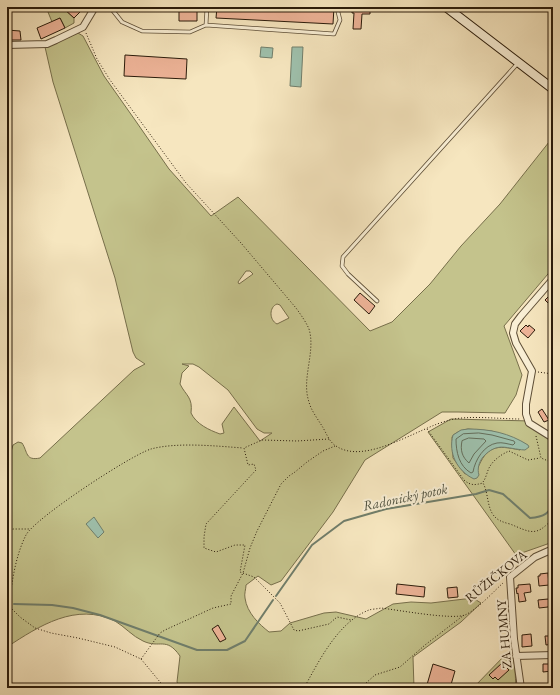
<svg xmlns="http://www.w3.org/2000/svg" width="560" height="695" font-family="'EB Garamond',serif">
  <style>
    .green { fill: #c4c38c; stroke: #776f4b; fill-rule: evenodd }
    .water { fill: #9ec0ac; stroke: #707e6b }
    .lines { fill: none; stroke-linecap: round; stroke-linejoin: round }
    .shore { stroke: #646e5b; stroke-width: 1 }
    .stream { stroke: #707e6b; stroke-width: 2 }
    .building { fill: #edb397; stroke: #2a1b0a }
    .lane-casing { stroke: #5d4e37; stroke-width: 4.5 }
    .street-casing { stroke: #5d4e37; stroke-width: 8 }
    .secondary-casing { stroke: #2a1b0a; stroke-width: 10 }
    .path { stroke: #2a1b0a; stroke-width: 1; stroke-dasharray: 1 2; stroke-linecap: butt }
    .lane { stroke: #f9efd5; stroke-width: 3 }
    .street { stroke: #f9efd5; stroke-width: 6 }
    .secondary { stroke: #f9efd5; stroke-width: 8 }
    .labels { text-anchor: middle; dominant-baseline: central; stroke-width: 4; stroke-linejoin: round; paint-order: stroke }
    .street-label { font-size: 13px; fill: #2a1b0a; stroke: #f9efd5 }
    .water-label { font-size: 14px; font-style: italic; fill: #535543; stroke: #f9efd5 }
  </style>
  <rect width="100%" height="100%" fill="#f6e6bf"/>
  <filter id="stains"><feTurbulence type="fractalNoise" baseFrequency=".005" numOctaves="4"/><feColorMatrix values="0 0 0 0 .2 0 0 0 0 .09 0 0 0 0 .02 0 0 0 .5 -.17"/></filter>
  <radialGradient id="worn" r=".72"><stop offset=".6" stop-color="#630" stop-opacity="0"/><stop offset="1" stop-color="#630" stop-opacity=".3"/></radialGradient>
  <path class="green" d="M46,7H66L65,10L74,18V23L65,28L60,18L52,22Z
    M78,33L83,36L104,76L135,120L169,169L211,216L238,197L370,331L392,322L430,284L461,246L500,204L553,137V268L504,326L522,375L516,395L505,413L458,412H442L365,460L333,512L281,581L271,585L258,576L246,585C246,589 244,594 245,598C247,613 259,624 269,632L281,631L290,623L324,613L336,612L366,619L393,604L411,602L431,603L473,598L481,603L461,622L413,657L414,688H180L177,682L180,656C166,636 160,649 143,641C132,636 125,627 115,621C76,602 39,626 7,647V466L13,445L18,442L22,443C28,452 25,461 40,458L134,370L145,364L136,358L133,352L115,278L53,82L45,47ZM246,271H250L253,274L239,284L238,282ZM277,304L280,305L289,318L277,324C269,320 269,307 277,304ZM182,364H193L199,367L228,390L257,429L264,433H272L260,441L234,407L222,424L224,433L220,434C209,430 196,424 191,413C193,397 186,396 180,384L182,373L189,366Z
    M451,419L531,421L553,437V542L516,555L428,432ZM468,429L492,431L520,450C496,445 487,445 477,470L465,474L453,458L452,437C455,432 463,430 468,429Z
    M508,652H510C516,662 515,676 516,688H473Z"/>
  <path class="water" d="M261,47L273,48L272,58L260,57Z
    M292,47H303L301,87L290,86Z
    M468,429C490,429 509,433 528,445L529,447L525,450C506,449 498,441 483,457C479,462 477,469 479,475L477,478L474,479C457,471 448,453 453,435L461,430Z
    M94,517L104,532L98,538L86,524Z"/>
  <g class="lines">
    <path class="shore" d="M479,433L492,435L514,441L515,443L513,445C508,444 502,442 497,443C484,445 475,460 473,472L471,473C459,466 456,452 456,439L463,434Z
      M469,438L484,439L486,441L474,454L469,463C462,457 460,450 462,441Z"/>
    <path class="stream" d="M276,596L312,545L344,521L386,509L476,494L489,490L503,494L530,518C543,517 551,514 553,500
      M7,604L8,605
      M14,604L52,605L73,608L100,615L197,650H227L245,641L273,600"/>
  </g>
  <path class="building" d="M62,7H85L74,18Z
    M179,7H197V21H179Z
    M217,7H334L333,24L216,18Z
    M352,7H370V14H362L361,29H353L354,13H352Z
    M60,18L65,28L41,39L37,28Z
    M7,30L20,31L21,40H7Z
    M125,55L187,59L186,79L124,76Z
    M360,293L375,306L369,314L354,300Z
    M549,296L553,299V308L545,300Z
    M526,325L528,327L529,325L535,330L528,338L520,331Z
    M542,409L549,420L544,422L538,412Z
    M548,573L549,585L539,586L538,576H540V574Z
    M397,584L425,587L424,597L396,594Z
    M530,584L531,592L524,593L526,601L519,602L518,593L517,594L516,588H518V585Z
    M457,587L458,597L448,598L447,588Z
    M548,599L550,603L548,607L539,608L538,600Z
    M218,625L226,639L220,642L212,629Z
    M531,634L532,646L522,647V635Z
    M545,636H553V644L546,645Z
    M502,663L509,670L498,680L495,677L493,679L489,675Z
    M433,664L455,671L450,688H426Z
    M543,664H552V671L543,672Z"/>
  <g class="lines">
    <g class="lane-casing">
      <path id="lane" d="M110,7L122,22L142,31L190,32L206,25
        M207,7L206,25L334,34L340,20L338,12L339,7
        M377,301L348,274L342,266L343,257L518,63"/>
    </g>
    <g class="street-casing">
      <path id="street" d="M7,45L47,44L56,40L83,27L95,7
        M553,279L521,316L515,324L513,333L516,343L532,371L526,404V414L529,423L553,438
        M516,656L553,655
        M521,688L514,639L510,577L535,557L553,549"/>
    </g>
    <g class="secondary-casing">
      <path id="secondary" d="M446,7L553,89"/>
    </g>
    <path class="path" d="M86,33L97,59L110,80L186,183L241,243L296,308C301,315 306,322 309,329C316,352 301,379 309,402C311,410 317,418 322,426C326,432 329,442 336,446C366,466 419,427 450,420C468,415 500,419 520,419
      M538,372L553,374
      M427,429L464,480C471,486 475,485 483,483C488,492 487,504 492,513C496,520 502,522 510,524C530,532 536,538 553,518
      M536,436L541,458L553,463
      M329,439L297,441L262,440L244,448L248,465L254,464L256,470L206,524L204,537V548L216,552L235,545H245L240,572L254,577L280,603L294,630L298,631L329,624L337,617L351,620
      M483,482C486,478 487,472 489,468C493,460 502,454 509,451L528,460L540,458
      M7,531L13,529H30
      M10,607L20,617L35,628L51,633L78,638L115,647L141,659L165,688
      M7,611L9,606C12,582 15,557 26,535C35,518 131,455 151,449C177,442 216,446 243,448
      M141,659L160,633L165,630L213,608L231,604V596L243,573L250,548L257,531L281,484L289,476L295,472L307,462L323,451L335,446
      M304,688C319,661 338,622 369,610C372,609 377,609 381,608C398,610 452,620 465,615C478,609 493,592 503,583
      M363,688L366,683L375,675L400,667L425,645L464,615"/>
    <use href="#lane" class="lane"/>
    <use href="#street" class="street"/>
    <use href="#secondary" class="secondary"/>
  </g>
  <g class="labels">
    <g class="street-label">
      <text transform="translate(496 576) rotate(-39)">RŮŽIČKOVA</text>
      <text transform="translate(504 634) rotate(-95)">ZA HUMNY</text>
    </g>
    <g class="water-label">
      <text transform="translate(405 497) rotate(-12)">Radonický potok</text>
    </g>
  </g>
  <rect width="560" height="695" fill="none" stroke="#f6e6bf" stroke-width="24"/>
  <rect x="8" y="8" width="544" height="679" fill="none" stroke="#2a1b0a" stroke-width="2"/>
  <rect x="12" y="12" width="536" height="671" fill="none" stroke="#2a1b0a"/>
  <rect width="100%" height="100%" filter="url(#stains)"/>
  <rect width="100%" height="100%" fill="url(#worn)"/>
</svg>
